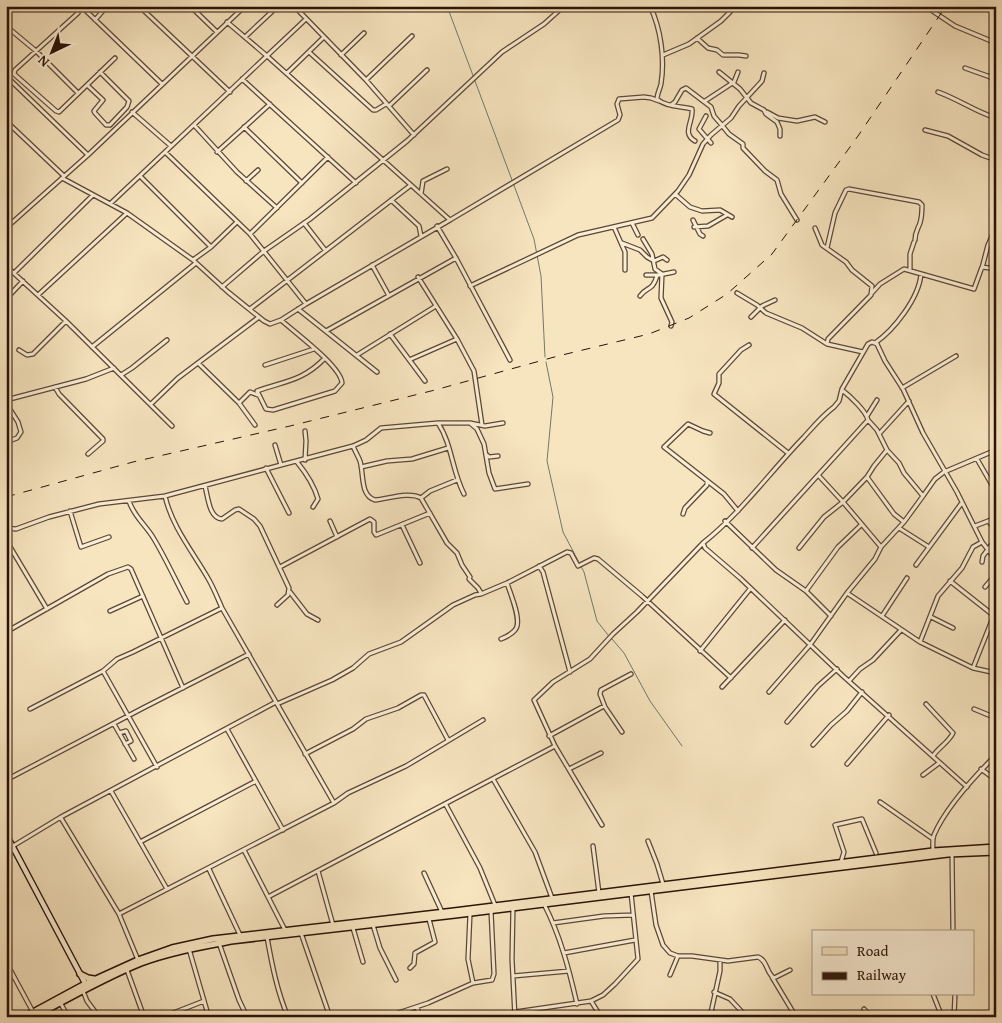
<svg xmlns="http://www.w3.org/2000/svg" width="1002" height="1023" font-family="'Gentium Book Plus',serif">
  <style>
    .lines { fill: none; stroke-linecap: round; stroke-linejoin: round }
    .stream { stroke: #6f7a6d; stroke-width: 1 }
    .street-casing { stroke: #5d4734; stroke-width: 5.5 }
    .secondary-casing { stroke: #2a1206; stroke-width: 7 }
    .primary-casing { stroke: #2a1206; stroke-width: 8 }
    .street { stroke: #faeed6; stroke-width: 3 }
    .secondary { stroke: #faeed6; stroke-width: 4.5 }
    .primary { stroke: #f7e5c0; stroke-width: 5 }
    .rail { stroke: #2a1206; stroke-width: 1; stroke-dasharray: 9 9; stroke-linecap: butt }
  </style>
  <rect width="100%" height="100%" fill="#f7e5c0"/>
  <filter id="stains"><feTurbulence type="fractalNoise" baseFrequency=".004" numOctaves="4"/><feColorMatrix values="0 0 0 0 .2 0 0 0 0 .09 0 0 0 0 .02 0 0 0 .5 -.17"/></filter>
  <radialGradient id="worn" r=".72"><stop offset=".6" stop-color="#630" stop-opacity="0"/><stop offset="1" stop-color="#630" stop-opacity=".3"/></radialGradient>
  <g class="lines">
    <path class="stream" d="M447,6L534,239L541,276L545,357
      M546,362L553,397L547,461L563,532L584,572L597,621L608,635
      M612,639L624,653L650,701L682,746"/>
    <g class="street-casing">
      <path id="street" d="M81,6L162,84
        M139,6L230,92
        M190,6L217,32
        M294,6L366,80L414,135
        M650,6C661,29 665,59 661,84C660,89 657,94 657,99C666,107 681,106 692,109C694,121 681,133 695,141
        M925,6L955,26L996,43
        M195,11L202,6
        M6,13L11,6
        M78,13L15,70L14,74L56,111L59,112L115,58
        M95,20L107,6
        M6,26L36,51L78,93
        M245,37L278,6
        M697,38L708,48L717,50L723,55H739L746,56
        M309,52L373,110H376L386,104
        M341,55L364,33
        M663,55L689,44L721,21L736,6
        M965,68L996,79
        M719,72L740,89L751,103L764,110L766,114L777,122L780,129V136
        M287,73L324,37
        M6,76L88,155
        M991,78L996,63
        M242,79L356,183
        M366,80L412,36
        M87,85L103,100L94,111L95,113L106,125H110L127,107L129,101L100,72
        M938,92C958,99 976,112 996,118
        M705,101L734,82L738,72
        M671,105L675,102L682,90L686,88L711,107L714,116L720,123L729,134L743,144V148L765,171L777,180L781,194L797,220
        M389,106L427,70
        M132,112L171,146
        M767,112L778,118L797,121L815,117L825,122
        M706,116L699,129L711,143
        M6,121L64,176
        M194,125L237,172L277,208
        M244,127L302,183
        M925,130L948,136L982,155L996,160
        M165,152L250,234L306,304
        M217,152L270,104
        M140,176L211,247
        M62,178L127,213L193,260L228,292L264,321L270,324L281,320L306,304L450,220L267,56L227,22
        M246,181L258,170
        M421,194L423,181L447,169
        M675,194L690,207L702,211L720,210L732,217
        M391,200L419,226L421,236
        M111,203L306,19
        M450,220L618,120L620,115L617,104L619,99L644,97L651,98L659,101
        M693,220L700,234L703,236
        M304,223L325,250
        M632,223L638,235
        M437,226L456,258
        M614,227L625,252V270
        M694,227L708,226L727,215
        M6,228L88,155L245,6
        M815,228L822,245L846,262L852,270L872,286L871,295L828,339L827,344
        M250,234L328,157
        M643,239L652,254L655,269L662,274L661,298L672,322L671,326
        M622,243L640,250L647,257L654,261L663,257L667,260
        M827,248L835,213L846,190L849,189L919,202L922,205C922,211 922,217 920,223C918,229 915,232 915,240
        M193,260L211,247L237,222
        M372,265L388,294
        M6,266L66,321L172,426
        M982,268L988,245L996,227
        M910,270V254L914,242
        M14,273L93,195
        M646,275H659L674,272
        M418,277L457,339L474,371L482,425
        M470,286L578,235L652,218L678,191L689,175L703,144L711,135L731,118L739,106L762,81L764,73
        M222,287L264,251L310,219L407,141L502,52L544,24L564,6
        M737,293L757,305L766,313L802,328L827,344L863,352
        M871,294L880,284L904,269L974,289L982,267L996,269
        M38,295L127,213
        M640,296C647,286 652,292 657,276
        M6,299L23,281
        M250,309L411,185
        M298,309L377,372
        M751,317L762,306L775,300
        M281,320C294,332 341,366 342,383L335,391L273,410L266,409L257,391C285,381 303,381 325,358
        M326,331L456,258L510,360
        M390,334L425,381
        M875,343C894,330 919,298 921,274
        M749,345L741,350L719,374V383L714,394L788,453
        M92,347L196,263
        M19,350L27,355L33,354L66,321
        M357,355L436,306
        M409,360L457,339
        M198,363L239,403L255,425
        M265,365L314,349
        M121,375L132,368L167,340
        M55,387L59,394L103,439V441L88,454
        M902,388L956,356
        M842,390C850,396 866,411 868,420L877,430L887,450L899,463L904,473L923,496L935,479L944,472L996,450
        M6,400L86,379L114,368
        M6,403L18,422L21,432L17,438L6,442
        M239,403L250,392L258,395
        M151,404L178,378L259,317
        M867,416L877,400
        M439,423H470L477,429L484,444L489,473L495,489L528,484
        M470,423L485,426L503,423
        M305,431L306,441L305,460
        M710,433L703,431L688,424L664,447L724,494L738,511
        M879,434L909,401
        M353,446C355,451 358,456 360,461C364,474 360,496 375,500C388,499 409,491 421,498L447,543L457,553L462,565L470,577L469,579L478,588L481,593
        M487,455L489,457L498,456
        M977,459L996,492
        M297,462C306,473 314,485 318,499L313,507
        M281,465L353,446L366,440L381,428L438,423C452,444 452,471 464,494
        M361,467L387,461L412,459L448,448
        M266,468L289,513
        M819,476L843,502L881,547
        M867,477L894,514L904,522
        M205,486C208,497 209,518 222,519L235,510L239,509L254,519L260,526L289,588L288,595L277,605
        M421,498L430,491L457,480
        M129,501C134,517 146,525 154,539C166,559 176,581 187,602
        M70,511L81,547L109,537
        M683,514L685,508L707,485V481
        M330,521L337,537
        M725,521L776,570L806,591L831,616
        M988,521L996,530
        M402,525L420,563
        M975,526L996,518
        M6,528L16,529L49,517L99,504L165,496L281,465L275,445
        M899,528L929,547
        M6,540L47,609
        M703,543C741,513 770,472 804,437C813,427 823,415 834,407L839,401L842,389L868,344L872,342L877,344L885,361L903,389L923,433L957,492L982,542L996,560
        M752,548L868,420
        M799,548L824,517L843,502L867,477L874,466L887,450
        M982,562L983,556L995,540
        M916,565L961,504
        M539,566L543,572L570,672
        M280,567L370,519L374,522V532L376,535L430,513
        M950,581L993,615
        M985,587L996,574
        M806,591L838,547L861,525
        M290,592L307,614L318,620
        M847,593L920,642L973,668
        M996,610L973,668L996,673
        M110,611L143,596
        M882,616L907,578
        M931,617L953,628
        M6,632L108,574L128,567L131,569L183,688
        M501,639C506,637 512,634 515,630C523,622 510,593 507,583
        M920,642L938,596L962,568L973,547L982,542
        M700,651L750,589
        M103,671L117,659L133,652L222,608
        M849,681L860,669L873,660L901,630
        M6,684L8,686
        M722,687L785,620
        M769,692L810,645L847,593L875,559L881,547L904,522L923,496
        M277,704L332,680L353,668L369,654L401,642L453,605L475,595L481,594L507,583L567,552L571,553L578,566L594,558L598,559L642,596L731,678
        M926,704L953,733C949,742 938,748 933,756
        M30,709L103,671L157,767
        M974,709L996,718
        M787,722L818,686L837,669
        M114,724L134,759
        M227,729L283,830
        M622,732L605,707L600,694L601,690L631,674
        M119,733L126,731L131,741L125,744
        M549,736L604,706L605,707
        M813,745L831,725L847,711L862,692
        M305,754L353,729L366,719L398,708L421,695H424L448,740
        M847,764L889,715
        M569,769L601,753
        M981,769L996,780
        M923,775L939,763
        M493,779L535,852L552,898
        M6,780L145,707L249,654
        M111,791L167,889
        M880,802L933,839
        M334,803L348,793L406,766L483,720
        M446,805L480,868L495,905
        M61,818L119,914L138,960
        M602,825L555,746L534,700L553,682L590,659L613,634L637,612L703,543L705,548L740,578L843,676L967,787
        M648,841L657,864L663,884
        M140,842L256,781
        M13,846L61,817L276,702
        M593,846L599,893
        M244,850L285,930
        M933,851C933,846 932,840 934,835C945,809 976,775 996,755
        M6,853L14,849
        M952,854L953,932
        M841,862L844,852L835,825L862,819L876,853
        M209,869L240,935
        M318,871L333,925
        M424,873L442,912
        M651,891L656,925L663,945L670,953L678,956H692L728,961L758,957C768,961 766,973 774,978L790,970
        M268,897L555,746
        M544,904C560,935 569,969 577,1004
        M513,907L512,959L515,1017
        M119,914L334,803L222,608C218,599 214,589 209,580C193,552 172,527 165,496
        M470,914L468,959L473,983
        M553,923L604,916L633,915
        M373,925L380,948L396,980
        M353,928L363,962
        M301,933L330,1017
        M267,937C272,965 277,991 288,1017
        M219,943L239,1000L247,1017
        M189,949L207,1011
        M564,953L635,940
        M6,962L33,1012
        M410,968L414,964L415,953L435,942L429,919
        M127,970L144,1017
        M670,975L678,956
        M513,976L569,971
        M772,977L796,1017
        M83,991L87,1001L99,1017
        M714,992L730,999L743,1013
        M933,994L942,1017
        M591,1001L601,1017
        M60,1002L68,1017
        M417,1007L420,1017
        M864,1009L871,1017
        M515,1012L591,1001L603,995L615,984L638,959L631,893
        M168,1015L204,1001
        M386,1017L428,1003L473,983L492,980L494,974L491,911
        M710,1017L720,971V960
        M954,1017L955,994"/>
    </g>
    <g class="secondary-casing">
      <path id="secondary" d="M6,834L86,985"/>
    </g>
    <g class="primary-casing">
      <path id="primary" d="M80,974L88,978L94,979
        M24,1017L85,984L138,960L172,948L213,939L454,911L933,851L996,847
        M34,1017C69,998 104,978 141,963C170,952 201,947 231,941L455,915L948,854L996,852"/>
    </g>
    <use href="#street" class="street"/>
    <use href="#secondary" class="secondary"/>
    <use href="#primary" class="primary"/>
    <path class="rail" d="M6,497L133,462L290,426L435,390L558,356L649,334L689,318L727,294L772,254L858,136L946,6"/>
  </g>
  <rect width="1002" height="1023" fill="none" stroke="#f7e5c0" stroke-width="25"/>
  <rect x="8" y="8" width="987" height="1008" fill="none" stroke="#2a1206" stroke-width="2.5"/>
  <rect x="12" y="12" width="977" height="998" fill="none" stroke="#2a1206"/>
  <rect x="812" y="930" width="162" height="65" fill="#faeed6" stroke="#a79683"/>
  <rect x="822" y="947" width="25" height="8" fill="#f7e5c0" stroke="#a79683"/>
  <text x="857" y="956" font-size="15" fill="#2a1206">Road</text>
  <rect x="822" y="972" width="25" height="8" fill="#2a1206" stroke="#a79683"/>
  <text x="857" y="980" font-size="15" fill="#2a1206">Railway</text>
  <g transform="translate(52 52) rotate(223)" stroke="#faeed6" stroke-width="4" paint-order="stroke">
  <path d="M0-4L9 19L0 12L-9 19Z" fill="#2a1206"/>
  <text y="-8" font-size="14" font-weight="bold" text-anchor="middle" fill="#2a1206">N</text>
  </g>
  <rect width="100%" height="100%" filter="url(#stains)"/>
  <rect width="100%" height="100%" fill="url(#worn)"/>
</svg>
